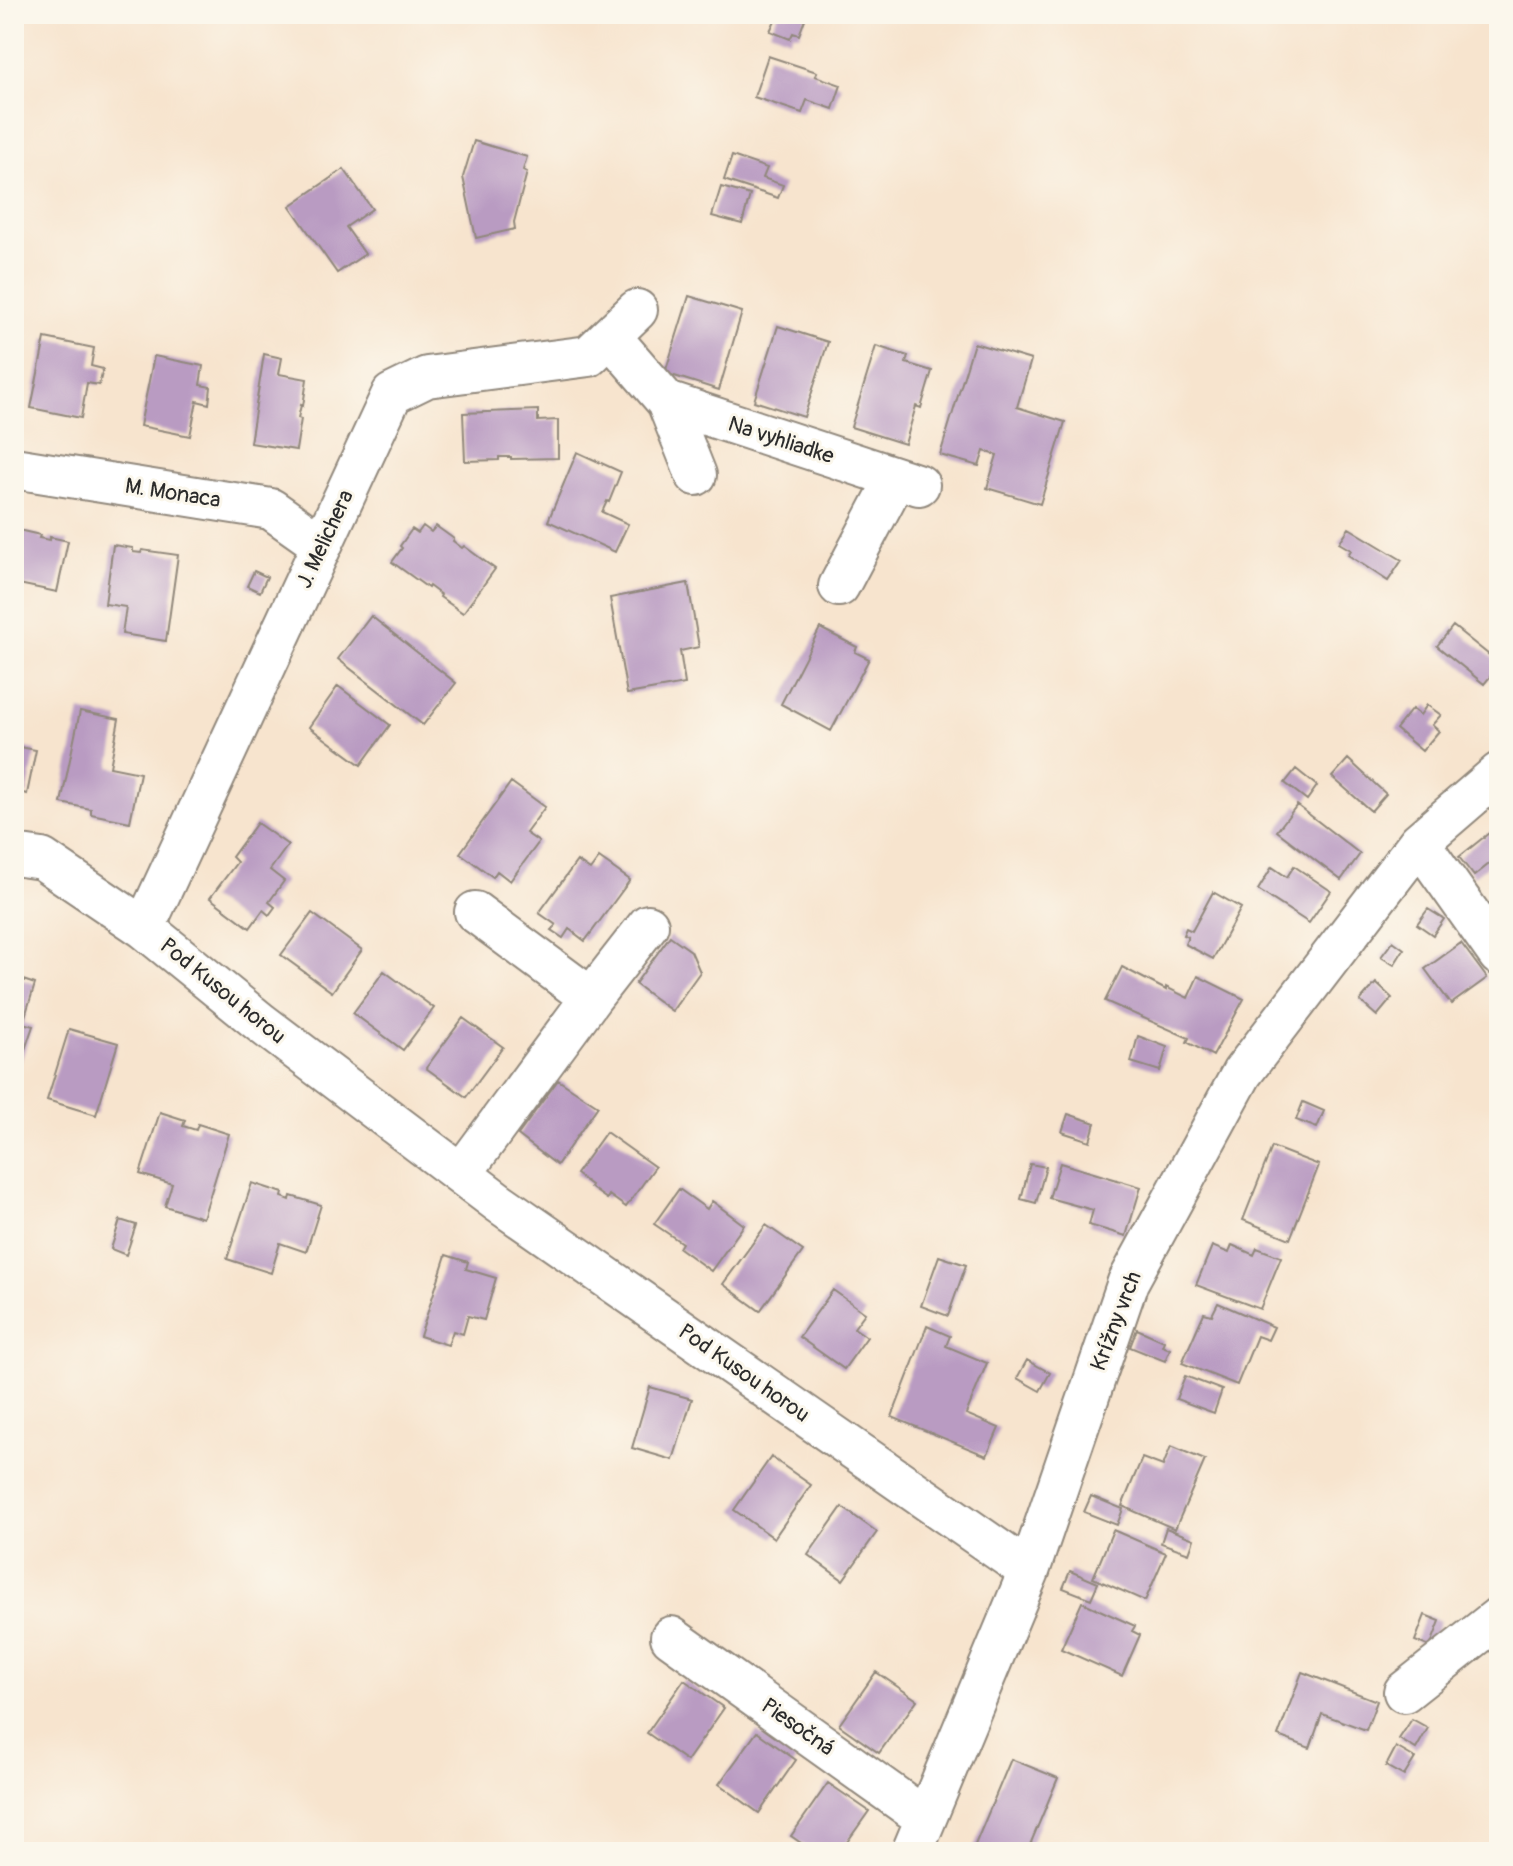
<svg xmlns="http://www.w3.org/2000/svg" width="1513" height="1866" font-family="Pangolin,sans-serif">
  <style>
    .building { fill: #b99bc2 }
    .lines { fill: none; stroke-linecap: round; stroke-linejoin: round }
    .street-casing { stroke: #91887c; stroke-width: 44 }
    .street { stroke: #fff; stroke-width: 40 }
    .labels { text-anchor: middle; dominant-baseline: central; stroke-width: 6; stroke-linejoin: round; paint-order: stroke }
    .street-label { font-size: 22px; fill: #2b2b2b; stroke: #fbf7ec }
  </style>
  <rect width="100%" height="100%" fill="#fbf7ec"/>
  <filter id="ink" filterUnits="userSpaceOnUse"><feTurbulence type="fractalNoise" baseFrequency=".0125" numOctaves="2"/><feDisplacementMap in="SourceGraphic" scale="16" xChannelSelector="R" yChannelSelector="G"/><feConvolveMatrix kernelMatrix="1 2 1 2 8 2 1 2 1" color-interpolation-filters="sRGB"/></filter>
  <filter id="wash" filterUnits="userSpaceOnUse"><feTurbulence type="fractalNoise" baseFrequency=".006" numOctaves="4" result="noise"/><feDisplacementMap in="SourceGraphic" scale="32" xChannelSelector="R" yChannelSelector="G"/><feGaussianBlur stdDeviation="1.8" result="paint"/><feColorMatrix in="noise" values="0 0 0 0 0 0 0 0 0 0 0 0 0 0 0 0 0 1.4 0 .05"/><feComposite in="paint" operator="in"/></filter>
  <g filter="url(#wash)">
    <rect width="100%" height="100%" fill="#f7e4ce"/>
    <g id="blocks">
      <path class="building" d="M778,14H807L799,35L793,33L790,39L770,31Z
        M768,56L817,72L815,76L841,85L833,109L807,100L802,113L754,97Z
        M474,141L527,157L523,170L527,172L514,222L515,229L476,238L463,177Z
        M732,156L767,168L763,178L783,185L778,198L724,180Z
        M344,169L372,209L346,227L365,254L337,273L290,206Z
        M721,187L750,195L742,224L712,216Z
        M689,296L742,312L719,390L665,373Z
        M778,326L828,342L804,417L754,401Z
        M45,338L94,348L91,366L103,369L99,385L87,383L81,418L31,408Z
        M974,343L1031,360L1017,407L1065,422L1040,504L987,488L997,455L984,451L979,466L940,455Z
        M876,346L908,356L906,363L932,371L921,408L916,406L905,444L851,427Z
        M264,354L282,358L279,374L307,379L303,406L301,405L298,418L301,419L296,450L250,443Z
        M154,356L203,366L200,385L211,387L209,404L197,401L190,436L140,426Z
        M538,410V421L558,420V458L511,459V457H499V460L465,461L463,413Z
        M577,452L621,472L609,502L607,501L602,512L628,524L615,552L548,521Z
        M423,526L431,532L436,526L454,539L453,541L462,548L464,546L495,569L463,613L440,597L441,595L429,586L428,588L392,562L402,548L400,546L412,529L418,533Z
        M1349,528L1402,560L1388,581L1348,555L1351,550L1339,543Z
        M14,529L40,535L39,538L50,540V537L68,541L57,592L14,583Z
        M113,545L133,548V552L141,553L142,550L178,555L166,641L122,634L126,607L105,604Z
        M254,571L267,577L260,592L247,586Z
        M688,583L699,647L680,651L685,684L627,694L610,598Z
        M371,616L456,683L423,725L338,659Z
        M1453,626L1499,663V666L1484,684L1437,646Z
        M820,628L857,647L855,652L869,659L831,731L781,704Z
        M338,686L390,725L361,765L309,727Z
        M1427,705L1441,715L1432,725L1439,731L1422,751L1396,729L1412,709L1420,715Z
        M80,711L119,719L110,767L140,773L130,822L91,814V809L61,803Z
        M14,746L36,750L27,794L14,791Z
        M1348,759L1386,794L1371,811L1332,777Z
        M1296,769L1317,786L1307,800L1285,783Z
        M511,782L545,807L526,833L539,842L510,881L497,871L493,877L460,853Z
        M1297,805L1360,854L1341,880L1277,831Z
        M257,823L288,845L270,870L284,881L269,902L275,907L269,915L263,910L250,928L210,898L237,862L232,857Z
        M1499,825V856L1474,876L1459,857Z
        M599,858L630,880L585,941L569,929L563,938L551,930L556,925L539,913L577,861L590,870Z
        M1294,866L1331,891L1309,923L1258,890L1272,867L1287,877Z
        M1213,892L1241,908L1213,959L1185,944L1188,937L1183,935L1186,928L1192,931Z
        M1428,909L1444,919L1433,935L1417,924Z
        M312,913L362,950L332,992L281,955Z
        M670,936L691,951L700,972L672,1011L635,984Z
        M1393,941L1404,949L1394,965L1381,957Z
        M1461,943L1487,978L1451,1004L1425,969Z
        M1122,967L1166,990V987L1188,998L1198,976L1244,999L1213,1056L1187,1042L1189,1038L1105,1001Z
        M384,971L434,1008L403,1050L353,1013Z
        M14,977L35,984L23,1023L33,1026L20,1064L14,1062Z
        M1376,983L1392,998L1377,1016L1360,1001Z
        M463,1018L503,1047L466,1097L426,1068Z
        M69,1029L118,1043L96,1115L47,1100Z
        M1138,1036L1167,1047L1160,1071L1131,1062Z
        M558,1080L598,1106L557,1165L518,1135Z
        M1303,1102L1324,1111L1317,1128L1296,1120Z
        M160,1112L185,1120L183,1126L196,1130L198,1124L229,1134L203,1218L165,1206L172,1184L140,1174Z
        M1068,1114L1095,1123L1090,1141L1062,1132Z
        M606,1132L655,1167L626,1207L609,1195L607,1199L590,1187L591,1185L576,1174Z
        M1272,1147L1319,1165L1290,1239L1243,1220Z
        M1060,1163L1141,1187L1126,1236L1089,1225L1093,1210L1049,1198Z
        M1030,1164L1046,1167L1036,1203L1021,1199Z
        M252,1183L283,1193L282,1197L290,1200L291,1196L321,1205L306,1252L280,1243L271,1273L227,1259Z
        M679,1189L707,1209L712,1201L744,1225L711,1271L679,1248L682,1243L654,1224Z
        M120,1220L136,1225L126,1255L111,1249Z
        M766,1225L803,1251L760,1311L723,1284Z
        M1232,1245L1254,1255L1257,1248L1281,1257L1260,1309L1196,1285L1212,1246L1229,1253Z
        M446,1255L468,1262L466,1269L496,1278L484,1320L468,1316L463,1334L453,1331L448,1345L420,1336Z
        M939,1256L966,1265L948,1316L921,1306Z
        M833,1290L865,1313L854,1328L867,1337L844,1369L799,1337Z
        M1218,1303L1274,1327L1268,1340L1257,1336L1237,1385L1182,1363L1204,1313L1212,1315Z
        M927,1326L950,1336L946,1346L987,1363L966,1414L999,1428L987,1456L892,1417Z
        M1137,1329L1164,1341L1162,1346L1170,1349L1165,1361L1130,1347Z
        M1027,1360L1050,1373L1040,1391L1017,1378Z
        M1185,1376L1222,1390L1214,1413L1176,1399Z
        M650,1387L692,1399L673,1460L632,1448Z
        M1171,1446L1205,1460L1175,1529L1122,1506L1142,1458L1163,1466Z
        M771,1457L811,1485L774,1538L734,1510Z
        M1091,1496L1123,1509L1117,1525L1084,1512Z
        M842,1507L877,1532L843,1580L808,1555Z
        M1166,1528L1194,1539L1189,1553L1161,1543Z
        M1113,1530L1166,1553L1145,1601L1093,1578Z
        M1070,1571L1098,1583L1091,1599L1063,1588Z
        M1082,1602L1135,1626L1132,1631L1140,1635L1122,1676L1061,1649Z
        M1425,1615L1440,1621L1430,1647L1415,1641Z
        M876,1672L917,1700L879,1753L839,1725Z
        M1302,1672L1377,1701L1366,1730L1322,1714L1310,1748L1278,1736Z
        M684,1680L724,1708L687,1761L647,1733Z
        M1412,1719L1428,1728L1416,1749L1399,1739Z
        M757,1732L796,1760L759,1813L719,1784Z
        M1396,1747L1415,1758L1404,1776L1386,1766Z
        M1011,1759L1058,1778L1027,1852H972Z
        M828,1783L869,1811L840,1852H814L791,1836Z"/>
    </g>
  </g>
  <g filter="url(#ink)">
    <use href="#blocks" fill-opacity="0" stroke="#91887c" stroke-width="2"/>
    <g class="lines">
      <g class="street-casing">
        <path id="street" d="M610,336L667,402L696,475
          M667,402L919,485
          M14,468L271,509L322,545
          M839,586L896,478
          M1419,842L1499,955
          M14,855L42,859L144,928L261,1023L498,1202L1029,1571
          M144,928L392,394L427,377L589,356L637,310
          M591,998L648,925
          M461,1174L591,998L475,912
          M671,1637L925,1818
          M1404,1692L1499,1617
          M912,1852L1029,1571L1128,1282L1242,1073L1419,842L1499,773"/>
      </g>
      <use href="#street" class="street"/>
    </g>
  </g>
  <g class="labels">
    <g class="street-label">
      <text transform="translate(781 440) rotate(18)">Na vyhliadke</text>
      <text transform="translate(173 493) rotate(9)">M. Monaca</text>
      <text transform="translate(325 539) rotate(-65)">J. Melichera</text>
      <text transform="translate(223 991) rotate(39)">Pod Kusou horou</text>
      <text transform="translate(1116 1321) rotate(-69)">Krížny vrch</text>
      <text transform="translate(744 1373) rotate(35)">Pod Kusou horou</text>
      <text transform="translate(798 1727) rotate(35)">Piesočná</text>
    </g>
  </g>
  <rect width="1513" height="1866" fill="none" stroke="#fbf7ec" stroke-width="48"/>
</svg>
